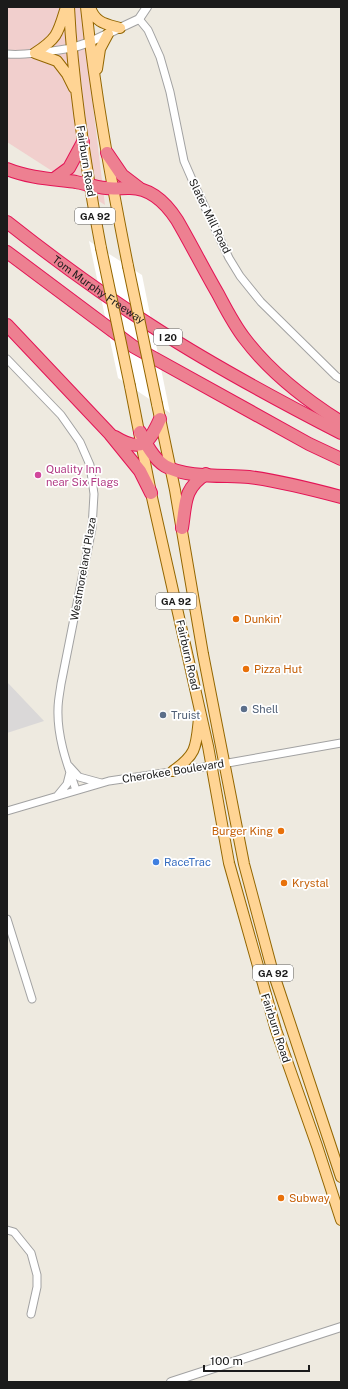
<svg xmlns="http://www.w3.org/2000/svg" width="348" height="1389" font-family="'Public Sans',sans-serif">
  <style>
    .residential { fill: #dad8d8 }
    .commercial { fill: #f1cfcd }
    .pier { fill: #fff }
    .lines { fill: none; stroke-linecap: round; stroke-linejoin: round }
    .minor-casing { stroke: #a2a2a2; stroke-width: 9 }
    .tertiary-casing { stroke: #a2a2a2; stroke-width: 10 }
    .primary-casing { stroke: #936600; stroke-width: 12 }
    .motorway-casing { stroke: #e31556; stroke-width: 14 }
    .minor { stroke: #fff; stroke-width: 7 }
    .tertiary { stroke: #fff; stroke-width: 8 }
    .primary { stroke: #ffd494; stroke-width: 10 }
    .motorway { stroke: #ed8091; stroke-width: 12 }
    .primary-bridge-casing { stroke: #936600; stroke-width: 12; stroke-linecap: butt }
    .primary-bridge { stroke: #ffd494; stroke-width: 10 }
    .hotel-dot { fill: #d1479c; stroke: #fff; stroke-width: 1.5 }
    .food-dot { fill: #e8710a; stroke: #fff; stroke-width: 1.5 }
    .service-dot { fill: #5c6f8a; stroke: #fff; stroke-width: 1.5 }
    .shop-dot { fill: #3f7fe0; stroke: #fff; stroke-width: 1.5 }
    .labels { text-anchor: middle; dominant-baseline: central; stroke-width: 3.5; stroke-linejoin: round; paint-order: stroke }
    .shield { fill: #fff; stroke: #5f5f5f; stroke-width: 1 }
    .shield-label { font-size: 10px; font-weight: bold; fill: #1b1b1b }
    .street-label { font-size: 11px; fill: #1b1b1b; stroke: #fff }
    .hotel-label { font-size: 11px; fill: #b23c85; stroke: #fff; text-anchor: start }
    .food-label { font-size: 11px; fill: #c56008; stroke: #fff; text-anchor: start }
    .service-label { font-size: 11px; fill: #4e5e75; stroke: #fff; text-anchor: start }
    .shop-label { font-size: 11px; fill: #366cbe; stroke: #fff; text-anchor: start }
  </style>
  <rect width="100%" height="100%" fill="#eeeae0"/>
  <path class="residential" d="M7,682L44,721L7,733Z"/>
  <path class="commercial" d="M7,7H81L105,205L7,142Z"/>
  <path class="pier" d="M89,241L142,275L170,413L118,378Z"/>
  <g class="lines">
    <g class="minor-casing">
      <path id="minor" d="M139,19L148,30L160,57L170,92L184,161L194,184L229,258L240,276L261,302L336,376L341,379
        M7,54C26,56 53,51 72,48
        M7,359L61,415L80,442L90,465L94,494L92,528L61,684C60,692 58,700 58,709C57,737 67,764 76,790
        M69,766L79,777L101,783
        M58,795L67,784L70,772
        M7,811L109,781L211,766L341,743
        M7,919L32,999
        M7,1230L14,1232L31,1253L37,1275V1287L31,1314"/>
    </g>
    <g class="tertiary-casing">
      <path id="tertiary" d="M72,48L90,42L139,19L147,7
        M171,1382L341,1327"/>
    </g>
    <g class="primary-casing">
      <path id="primary" d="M69,7C73,88 86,169 101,248
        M86,7C95,94 111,180 128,266
        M90,7C95,23 106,24 120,28
        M35,53L57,61L67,74L74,88
        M35,53C58,38 58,33 66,7
        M97,69L100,49L108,34
        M130,386L151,493L208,746L229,863L276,1030L317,1146L341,1220
        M157,404L175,490L203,654L244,864L272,969L341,1177
        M173,771C197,754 196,747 199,718"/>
    </g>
    <g class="motorway-casing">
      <g id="motorway">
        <path d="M107,153L122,175L139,188"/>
        <path d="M7,169C29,178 53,179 76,182C86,184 96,187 106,188C114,189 121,188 128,188C150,187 166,203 177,220C191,244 204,270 218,294C226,309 234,325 245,339C270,372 306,400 341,422"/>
        <path d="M54,179L69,168L83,142"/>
        <path id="s1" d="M7,222C55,260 106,297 158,330C217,368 279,401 341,433"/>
        <path d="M7,252L134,347L309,444L341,459"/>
        <path d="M7,325L110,434L140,471L151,493"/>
        <path d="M140,432C146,444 153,458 165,466C186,478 224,475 249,477C280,481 311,489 341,497"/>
        <path d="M115,437C141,453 149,444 160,419"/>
        <path d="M182,528C186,504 183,489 206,474"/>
      </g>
    </g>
    <use href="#minor" class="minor"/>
    <use href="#tertiary" class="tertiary"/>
    <use href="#primary" class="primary"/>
    <use href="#motorway" class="motorway"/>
    <g class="primary-bridge-casing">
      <path id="primary-bridge" d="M101,248L130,386
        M128,266L157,404"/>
    </g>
    <use href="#primary-bridge" class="primary-bridge"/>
  </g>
  <circle class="hotel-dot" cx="38" cy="475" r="4"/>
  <g class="food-dot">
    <circle cx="236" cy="619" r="4"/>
    <circle cx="246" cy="669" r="4"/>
    <circle cx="281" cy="831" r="4"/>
    <circle cx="284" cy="883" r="4"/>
    <circle cx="281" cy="1198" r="4"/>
  </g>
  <g class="service-dot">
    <circle cx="244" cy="709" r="4"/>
    <circle cx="163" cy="715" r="4"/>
  </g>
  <circle class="shop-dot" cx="156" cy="862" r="4"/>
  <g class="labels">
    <g class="shield">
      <rect x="75" y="208" width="40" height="16" rx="3"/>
      <rect x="154" y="329" width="28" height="16" rx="3"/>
      <rect x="156" y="593" width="40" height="16" rx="3"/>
      <rect x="253" y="965" width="40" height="16" rx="3"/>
    </g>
    <g class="shield-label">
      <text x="95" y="216">GA 92</text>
      <text x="168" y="337">I 20</text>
      <text x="176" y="601">GA 92</text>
      <text x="273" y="973">GA 92</text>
    </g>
    <g class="street-label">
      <text transform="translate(86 161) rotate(81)">Fairburn Road</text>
      <text transform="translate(210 216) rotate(64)">Slater Mill Road</text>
      <text stroke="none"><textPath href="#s1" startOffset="114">Tom Murphy Freeway</textPath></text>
      <text transform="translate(83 569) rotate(-80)">Westmoreland Plaza</text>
      <text transform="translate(188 655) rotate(77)">Fairburn Road</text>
      <text transform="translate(173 771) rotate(-9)">Cherokee Boulevard</text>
      <text transform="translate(276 1028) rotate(72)">Fairburn Road</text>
    </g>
    <g class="hotel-label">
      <text x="46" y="469">Quality Inn<tspan x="46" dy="13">near Six Flags</tspan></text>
    </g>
    <g class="food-label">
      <text x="244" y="619">Dunkin'</text>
      <text x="254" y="669">Pizza Hut</text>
      <text x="273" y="831" text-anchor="end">Burger King</text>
      <text x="292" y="883">Krystal</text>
      <text x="289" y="1198">Subway</text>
    </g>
    <g class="service-label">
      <text x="252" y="709">Shell</text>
      <text x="171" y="715">Truist</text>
    </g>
    <g class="shop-label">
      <text x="164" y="862">RaceTrac</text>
    </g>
  </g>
  <rect width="348" height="1389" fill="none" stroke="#1b1b1b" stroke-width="16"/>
  <path d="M204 1365v6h105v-6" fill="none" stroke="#1b1b1b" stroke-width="2"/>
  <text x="210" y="1365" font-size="12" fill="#1b1b1b" stroke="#ffffff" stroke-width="3" paint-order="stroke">100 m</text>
</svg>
